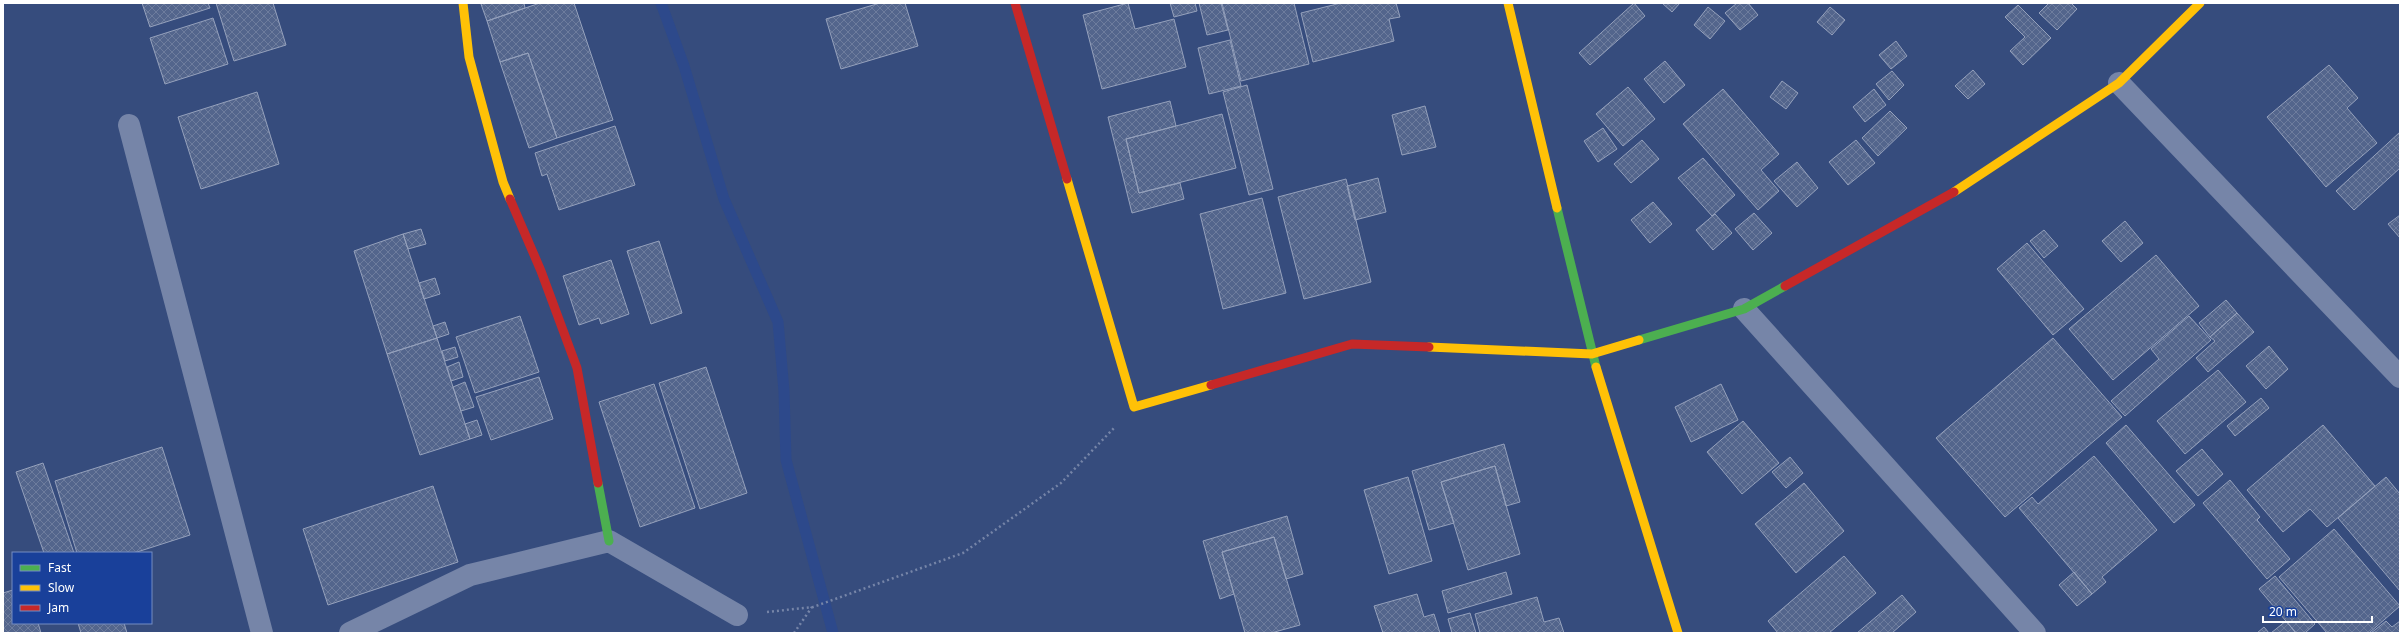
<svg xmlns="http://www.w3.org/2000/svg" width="2403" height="636" font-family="'Noto Sans',sans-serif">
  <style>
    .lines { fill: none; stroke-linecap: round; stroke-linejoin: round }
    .stream { stroke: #2d498b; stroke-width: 11 }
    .building { fill: url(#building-cross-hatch); stroke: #95a1bc }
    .path { stroke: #7685a8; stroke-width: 2.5; stroke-dasharray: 2 3; stroke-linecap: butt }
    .street { stroke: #7685a8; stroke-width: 22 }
    .fast { stroke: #4caf50; stroke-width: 9 }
    .slow { stroke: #ffc107; stroke-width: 9 }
    .jam { stroke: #c62828; stroke-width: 9 }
  </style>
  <defs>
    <pattern id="building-cross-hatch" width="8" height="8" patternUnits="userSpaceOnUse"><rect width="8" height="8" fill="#53658c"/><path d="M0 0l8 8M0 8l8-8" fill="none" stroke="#6d7c9d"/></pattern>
  </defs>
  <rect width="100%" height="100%" fill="#364c7d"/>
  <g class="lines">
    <path class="stream" d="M661,3L684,66L724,199L778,322L784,391L786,460L833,633"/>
  </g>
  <path class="building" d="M142,3H208L210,8L150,27Z
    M216,3H273L286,45L234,61Z
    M484,3H524L525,8L487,21L481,4Z
    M540,3H574L613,120L557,138L528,53L500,62L487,21Z
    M880,3H905L918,46L841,69L826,19Z
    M1128,3L1135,29L1174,19L1186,67L1102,89L1083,15Z
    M1170,3H1195L1197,11L1174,17Z
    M1199,3H1221L1228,30L1207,35Z
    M1222,3H1294L1309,64L1241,81Z
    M1341,3H1396L1400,17L1389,19L1394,41L1313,62L1301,13Z
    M1634,3L1645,16L1590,65L1579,53Z
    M1662,3H1680L1672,12Z
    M1737,3H1748L1758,15L1740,30L1725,13Z
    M2049,3H2071L2077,9L2057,30L2039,13Z
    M2018,5L2051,38L2023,65L2010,51L2025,37L2005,17Z
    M1708,7L1725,21L1710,39L1694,25Z
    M1830,7L1845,20L1832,35L1817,22Z
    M213,18L228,64L165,84L150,38Z
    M1230,40L1241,86L1209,94L1198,48Z
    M1896,41L1907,56L1891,69L1879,55Z
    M528,53L557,138L529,148L500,62Z
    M1665,61L1685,85L1664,103L1644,79Z
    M2329,65L2358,98L2347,108L2377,143L2326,187L2267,117Z
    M1973,70L1985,84L1968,99L1955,86Z
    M1892,71L1904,85L1889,100L1876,84Z
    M1782,81L1798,93L1786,109L1770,97Z
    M1247,85L1273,189L1249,195L1223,92Z
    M1628,87L1655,119L1623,146L1596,114Z
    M1723,89L1779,154L1761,170L1779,191L1758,210L1683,124Z
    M1874,89L1886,105L1865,122L1853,107Z
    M257,92L279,164L201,189L178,117Z
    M1170,101L1176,126L1126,139L1139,193L1180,183L1184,199L1132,213L1108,117Z
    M1425,106L1436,147L1402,155L1392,115Z
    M1890,111L1907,128L1878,156L1862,138Z
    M1222,114L1236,168L1139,193L1126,139Z
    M615,126L635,185L559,210L547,174L542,176L535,153Z
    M1603,128L1617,149L1598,162L1584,141Z
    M2400,132V168L2354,210L2336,191Z
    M1642,140L1659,159L1631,183L1614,164Z
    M1856,140L1875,163L1848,185L1829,162Z
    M1703,158L1735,195L1712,216L1678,178Z
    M1797,162L1818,188L1797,207L1774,181Z
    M1378,178L1386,212L1355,220L1347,186Z
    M1346,179L1371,282L1304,299L1278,197Z
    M1262,198L1286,293L1223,309L1200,214Z
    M1653,202L1672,224L1650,243L1631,220Z
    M1754,213L1772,233L1753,250L1735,229Z
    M1715,214L1732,233L1713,250L1696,230Z
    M2400,215V238L2388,224Z
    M2125,221L2143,243L2121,262L2102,241Z
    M421,229L426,244L408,249L403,234Z
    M2044,230L2058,246L2044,258L2030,241Z
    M403,234L437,338L387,354L354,251Z
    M659,241L682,313L651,324L627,251Z
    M2027,243L2084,309L2053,335L1997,269Z
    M2156,255L2199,306L2113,380L2069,329Z
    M611,260L629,314L601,324L599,318L579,325L563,276Z
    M435,278L440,294L424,299L419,283Z
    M2226,300L2237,313L2210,337L2199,323Z
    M2237,313L2254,332L2208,372L2196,358L2215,341L2210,337Z
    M520,316L539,372L475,393L456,337Z
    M2189,316L2211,340L2125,416L2111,401L2159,359L2151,349Z
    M445,322L449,334L437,338L433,326Z
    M437,338L470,439L420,455L387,354Z
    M2053,338L2122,417L2005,517L1936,438Z
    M2269,346L2288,369L2266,389L2246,366Z
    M455,347L458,357L445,361L442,351Z
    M459,362L463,377L451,381L447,367Z
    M706,367L747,493L700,509L659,383Z
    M2218,370L2246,402L2185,454L2157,421Z
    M539,377L553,419L491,440L476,397Z
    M465,382L474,407L461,411L453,387Z
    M654,384L695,508L640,527L599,402Z
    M1721,384L1738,420L1691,442L1675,407Z
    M2261,398L2269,408L2235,436L2227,426Z
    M477,420L482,435L470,439L465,424Z
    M1743,421L1779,463L1742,494L1707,452Z
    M2126,425L2195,505L2174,523L2106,443Z
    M2323,425L2375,486L2327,527L2310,509L2283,532L2247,490Z
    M1504,444L1520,502L1506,506L1495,466L1441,482L1454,523L1429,530L1412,471Z
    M162,447L190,535L134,553H77L55,481Z
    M2202,449L2223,474L2198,496L2176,471Z
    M2094,456L2157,530L2102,577L2106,582L2092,594L2019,508L2032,497L2038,504Z
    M1790,457L1803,473L1786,488L1772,472Z
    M43,463L74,553H44L16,472Z
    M1495,466L1520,554L1468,570L1441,482Z
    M1408,477L1432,561L1389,574L1364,490Z
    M2386,477L2400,494V591L2338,518Z
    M2230,480L2260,517L2257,520L2290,559L2267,579L2203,503Z
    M1804,483L1844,531L1796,573L1755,524Z
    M433,486L458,562L328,605L303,529Z
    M1287,516L1303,574L1286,579L1274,537L1222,552L1234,594L1220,599L1203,541Z
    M2334,529L2400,606L2369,633H2327L2279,577Z
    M1274,537L1300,625L1271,633H1245L1222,552Z
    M1844,556L1876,593L1829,633H1778L1768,621Z
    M1506,572L1512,594L1448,613L1442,591Z
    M2074,572L2092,594L2077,606L2059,585Z
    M2275,576L2315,624L2305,633H2296L2259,589Z
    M13,590V623H38L41,633H3V593Z
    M1417,594L1424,617L1434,614L1440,633H1383L1374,606Z
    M1902,595L1916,612L1892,633H1857Z
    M1537,597L1544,622L1559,618L1564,633H1480L1475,614Z
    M1470,613L1476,633H1452L1448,619Z
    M2286,621L2296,633H2271Z
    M2386,621L2392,627L2400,621V633H2371Z
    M78,623H124L127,633H81Z
    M2264,627L2269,633H2257Z"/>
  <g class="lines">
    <path class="path" d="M767,612L813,607L963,553L1061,483L1114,428
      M794,633L812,607"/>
    <path class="street" d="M2119,83L2400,377
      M129,125L262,633
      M1744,309L2035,633
      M350,633L470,575L609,541L737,615"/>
    <path class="fast" d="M1557,208L1596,367
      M1639,340L1744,309L1785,286
      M598,483L609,541"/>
    <path class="slow" d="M463,3L469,57L503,182L510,199
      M1508,3L1557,208
      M1067,179L1134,407L1211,385
      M1954,192L2119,83L2200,3
      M1429,347L1592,354L1639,340
      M1596,367L1678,633"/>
    <path class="jam" d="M1015,3L1067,179
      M510,199L541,271L577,368L598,483
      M1785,286L1954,192
      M1211,385L1352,344L1429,347"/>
  </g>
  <rect width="2403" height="636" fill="none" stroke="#ffffff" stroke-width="8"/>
  <rect x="12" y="552" width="140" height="72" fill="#19409a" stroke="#758cc2"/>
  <rect x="20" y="565" width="20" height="6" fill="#4caf50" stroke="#758cc2"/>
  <text x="48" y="572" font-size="12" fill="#ffffff">Fast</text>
  <rect x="20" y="585" width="20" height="6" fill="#ffc107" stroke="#758cc2"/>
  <text x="48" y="592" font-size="12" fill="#ffffff">Slow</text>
  <rect x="20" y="605" width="20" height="6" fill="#c62828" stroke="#758cc2"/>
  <text x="48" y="612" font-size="12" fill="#ffffff">Jam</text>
  <path d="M2263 616v6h109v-6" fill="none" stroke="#ffffff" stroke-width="2"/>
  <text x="2269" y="616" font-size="12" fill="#ffffff" stroke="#19409a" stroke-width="3" paint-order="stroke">20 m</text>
</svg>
